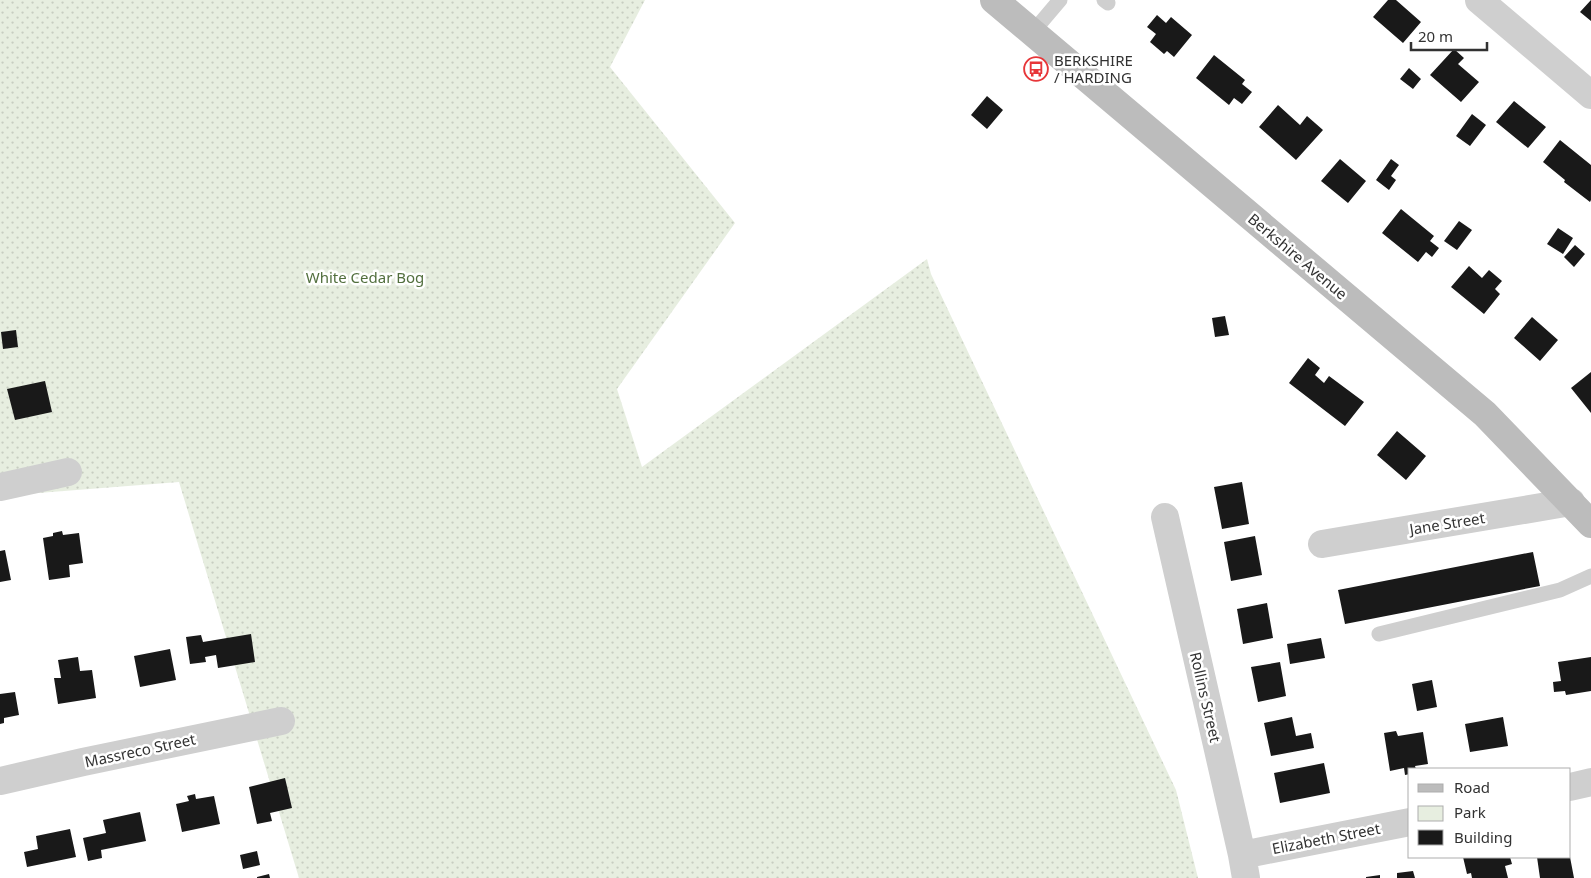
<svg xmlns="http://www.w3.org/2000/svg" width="1591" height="878" font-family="'Noto Sans',sans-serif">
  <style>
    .green { fill: url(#green-dots) }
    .building { fill: #191919 }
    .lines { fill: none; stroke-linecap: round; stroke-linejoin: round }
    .lane { stroke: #cfcfcf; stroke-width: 15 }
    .street { stroke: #cfcfcf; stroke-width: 28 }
    .secondary { stroke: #bcbcbc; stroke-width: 28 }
    .labels { text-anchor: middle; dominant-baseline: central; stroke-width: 5; stroke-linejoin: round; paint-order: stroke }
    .poi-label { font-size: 15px; fill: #323232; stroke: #fff; text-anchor: start }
    .street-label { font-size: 15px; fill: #323232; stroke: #fff }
    .park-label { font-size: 15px; fill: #526f3e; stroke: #fff }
  </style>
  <defs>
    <pattern id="green-dots" width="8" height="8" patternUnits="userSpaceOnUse" patternTransform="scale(1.25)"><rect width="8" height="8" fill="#e7eee0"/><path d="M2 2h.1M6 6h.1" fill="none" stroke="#c7cdc1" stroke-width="1.8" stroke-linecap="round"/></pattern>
  </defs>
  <rect width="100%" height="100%" fill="#fff"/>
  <path class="green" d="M0,0H645L610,67L735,223L617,389L642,467L927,259L931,274L1176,790L1198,878H299L179,482L0,496Z"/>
  <path class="building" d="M1388,0H1396L1421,22L1403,43L1373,17Z
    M1591,0V21L1580,12Z
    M1157,15L1166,23L1171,17L1192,35L1174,57L1167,51L1164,54L1150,42L1156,34L1147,27Z
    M1454,49L1464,58L1458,64L1479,82L1461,102L1430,75Z
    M1214,55L1245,80L1242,84L1252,92L1242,104L1234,98L1229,105L1196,78Z
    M1409,68L1421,79L1413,89L1400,79Z
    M987,96L1003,110L987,129L971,115Z
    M1514,101L1546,127L1528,148L1496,122Z
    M1278,105L1300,125L1307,116L1323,130L1296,160L1259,127Z
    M1472,114L1486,125L1470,146L1456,136Z
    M1560,140L1591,165V200L1590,202L1564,182L1565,180L1543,162Z
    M1340,159L1366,181L1348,203L1321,181Z
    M1391,159L1399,165L1391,176L1396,180L1389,190L1376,180Z
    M1401,209L1434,236L1430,241L1439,248L1432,257L1426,252L1418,262L1382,233Z
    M1459,221L1472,230L1457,250L1444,241Z
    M1558,228L1573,238L1563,254L1547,244Z
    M1575,245L1585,254L1574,267L1564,257Z
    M1469,266L1482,278L1489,270L1502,281L1495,289L1500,294L1484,314L1451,287Z
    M1225,316L1229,335L1215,337L1212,318Z
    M1532,317L1558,340L1540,361L1514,338Z
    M16,330L18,347L3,349L1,332Z
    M1308,358L1320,368L1315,375L1324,383L1329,376L1364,402L1345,426L1289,383Z
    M1591,372V413L1571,388Z
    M45,381L52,412L15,420L7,389Z
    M1397,431L1426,456L1406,480L1377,455Z
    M1242,482L1249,524L1222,529L1214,487Z
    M62,531L63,535L79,533L83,563L69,565L70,577L49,580L43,538L53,536V533Z
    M1255,536L1262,575L1231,581L1224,542Z
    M5,550L11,580L0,582V551Z
    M1533,552L1540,586L1345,624L1338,590Z
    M1267,603L1273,638L1243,644L1237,609Z
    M251,634L255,662L218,668L216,655L205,657L206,662L190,664L186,637L201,635L203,642Z
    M1321,638L1325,658L1290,664L1287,644Z
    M170,649L176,680L140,687L134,656Z
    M78,657L80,671L92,670L96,698L58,704L54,678H61L58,660Z
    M1591,657V691L1566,695L1565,691L1554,692L1553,682L1561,681L1558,662Z
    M1280,662L1286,696L1258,702L1251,667Z
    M1432,680L1437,707L1417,711L1412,684Z
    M15,692L19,715L4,718V723L0,724V694Z
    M1292,717L1296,736L1311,733L1314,748L1271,756L1264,723Z
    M1503,717L1508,746L1470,752L1465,724Z
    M1396,731L1398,736L1423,732L1428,764L1415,766L1416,769H1410V774L1405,775L1404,768L1390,771L1384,733Z
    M1324,763L1330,793L1280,803L1274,773Z
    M285,778L292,808L270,813L272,821L257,824L249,787Z
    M195,794L196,799L214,796L220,824L182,832L176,804L189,801L187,796Z
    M140,812L146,841L101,850L102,858L88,861L83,838L106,833L103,820Z
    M70,829L76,857L27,867L24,852L38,849L36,836Z
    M257,851L260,865L243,869L240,855Z
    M1463,857H1510L1512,864L1505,866L1508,878H1472L1471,873L1467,874Z
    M1537,857H1570L1574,878H1540Z
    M1413,871L1415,878H1397V873Z
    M269,874L270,878H257V877Z
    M1380,875V878H1366V877Z"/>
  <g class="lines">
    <path class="lane" d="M1104,0L1108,3
      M1032,33L1060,0
      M1379,634L1560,590L1591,576"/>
    <path class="street" d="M1479,0L1591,95
      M0,487L68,472
      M1165,517L1242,855L1246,878
      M1322,544L1571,502
      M0,781L83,762L281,721
      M1570,787L1591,782
      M1242,855L1410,822"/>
    <path class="secondary" d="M994,0L1485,414L1591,524"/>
  </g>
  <defs>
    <g id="bus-ring" transform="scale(1.25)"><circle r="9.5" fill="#fff" stroke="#e73639" stroke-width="1.5"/><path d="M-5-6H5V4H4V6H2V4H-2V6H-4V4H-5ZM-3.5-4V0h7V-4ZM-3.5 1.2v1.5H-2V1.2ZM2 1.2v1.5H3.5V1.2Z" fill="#e73639"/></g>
  </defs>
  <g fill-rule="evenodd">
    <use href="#bus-ring" x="1036" y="69"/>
  </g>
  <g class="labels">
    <g class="poi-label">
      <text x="1054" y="60">BERKSHIRE<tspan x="1054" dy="17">/ HARDING</tspan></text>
    </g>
    <g class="street-label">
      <text transform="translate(1298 256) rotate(40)">Berkshire Avenue</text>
      <text transform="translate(1447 523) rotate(-9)">Jane Street</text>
      <text transform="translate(1206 697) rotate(77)">Rollins Street</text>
      <text transform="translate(140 750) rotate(-12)">Massreco Street</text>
      <text transform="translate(1326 838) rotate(-11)">Elizabeth Street</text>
    </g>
    <g class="park-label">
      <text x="365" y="277">White Cedar Bog</text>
    </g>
  </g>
  <rect x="1408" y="768" width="162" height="90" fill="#ffffff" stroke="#adadad"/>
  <rect x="1418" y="784" width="25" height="8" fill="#bcbcbc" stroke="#adadad"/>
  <text x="1454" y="793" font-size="15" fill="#323232">Road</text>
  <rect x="1418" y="806" width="25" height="15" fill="#e7eee0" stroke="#adadad"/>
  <text x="1454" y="818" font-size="15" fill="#323232">Park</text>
  <rect x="1418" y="830" width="25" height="15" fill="#191919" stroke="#adadad"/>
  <text x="1454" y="843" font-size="15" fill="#323232">Building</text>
  <path d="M1411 42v8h76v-8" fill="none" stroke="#323232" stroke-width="2.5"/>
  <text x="1418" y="42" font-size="15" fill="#323232" stroke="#ffffff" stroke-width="4" paint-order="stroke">20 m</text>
</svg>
